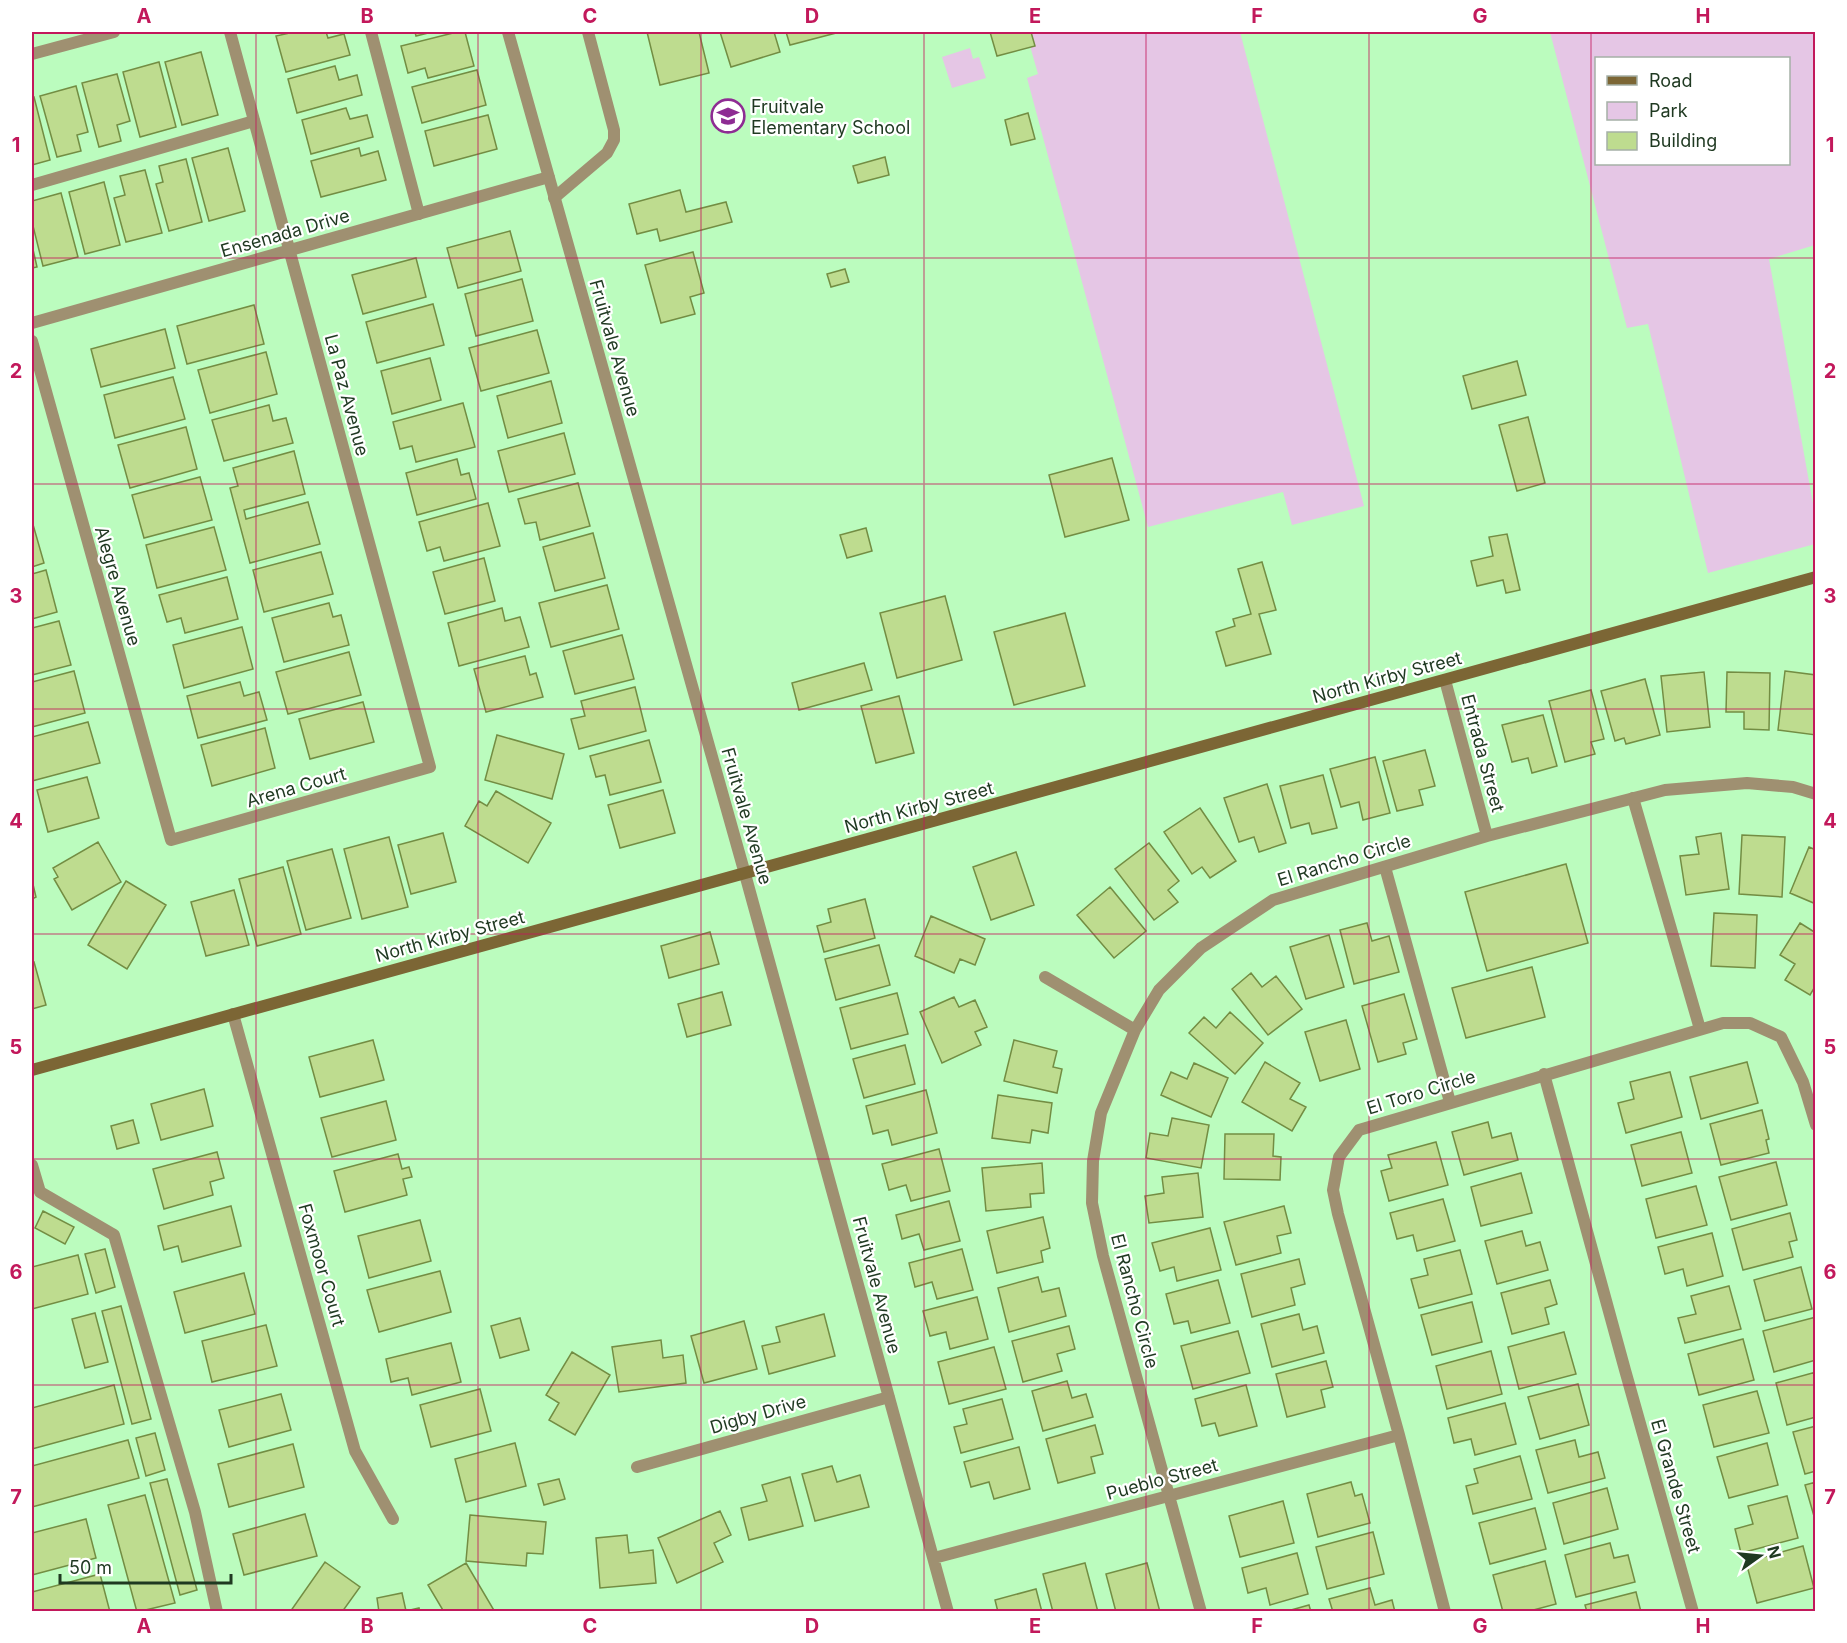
<svg xmlns="http://www.w3.org/2000/svg" width="1847" height="1643" font-family="Inter,sans-serif">
  <style>
    .green { fill: #e5c6e5; fill-rule: evenodd }
    .building { fill: #bedc8f; stroke: #738d43; stroke-width: 1.5 }
    .lines { fill: none; stroke-linecap: round; stroke-linejoin: round }
    .lane { stroke: #9f9071; stroke-width: 12 }
    .street { stroke: #9f9071; stroke-width: 12 }
    .secondary { stroke: #7c6635; stroke-width: 12 }
    .grid { fill: none; stroke: #c2185b; stroke-width: 1.5; stroke-opacity: 0.55 }
    .labels { text-anchor: middle; dominant-baseline: central; stroke-width: 4.5; stroke-linejoin: round; paint-order: stroke }
    .poi-label { font-size: 18px; fill: #1f3921; stroke: #fff; text-anchor: start }
    .street-label { font-size: 18px; fill: #1f3921; stroke: #fff }
    .neatline { fill: none; stroke: #c2185b; stroke-width: 2 }
    .grid-label { font-size: 20px; text-anchor: middle; font-weight: bold; fill: #c2185b }
  </style>
  <rect width="100%" height="100%" fill="#bbfcbe"/>
  <path class="green" d="M1026,32H1240L1364,506L1292,525L1283,492L1148,527L1027,78L1038,74Z
    M1550,32H1815V245L1769,259L1815,515V544L1708,573L1648,324L1627,328ZM1596,58H1788V164H1596Z
    M970,48L973,59L979,57L986,78L952,88L942,57Z"/>
  <path class="building" d="M294,32H326L328,38L344,34L350,55L286,72L276,36Z
    M415,32H432L416,36Z
    M457,32H465L474,66L428,78L425,68L408,73L401,46Z
    M647,32H699L709,73L660,85Z
    M720,32H774L780,52L731,67Z
    M786,32H840L790,45Z
    M990,32H1031L1035,46L997,56Z
    M201,52L218,115L182,125L165,62Z
    M159,62L176,127L140,137L123,72Z
    M335,66L339,80L357,75L362,95L297,113L288,79Z
    M477,70L486,105L422,123L412,87Z
    M117,74L130,121L117,125L121,141L99,147L82,83Z
    M76,86L88,132L77,135L81,151L57,157L40,96Z
    M34,97L50,160L32,165V98Z
    M346,108L350,119L367,115L373,137L311,154L302,120Z
    M1028,113L1035,139L1011,145L1005,120Z
    M488,115L497,149L434,166L425,131Z
    M228,148L245,211L209,221L192,158Z
    M359,148L361,156L378,151L386,180L321,197L311,161Z
    M885,157L889,175L858,183L853,166Z
    M186,159L202,222L169,231L156,184L163,182L159,166Z
    M145,170L162,233L126,242L114,198L125,195L120,176Z
    M104,182L120,245L85,254L69,192Z
    M680,190L686,212L726,202L732,222L660,241L657,229L637,234L629,204Z
    M61,193L78,257L43,266L32,222V201Z
    M510,231L521,271L458,288L447,248Z
    M32,245L37,267L32,268Z
    M693,252L704,293L690,297L695,314L661,323L645,265Z
    M416,258L426,297L363,314L352,275Z
    M845,269L849,282L831,287L827,274Z
    M522,279L533,321L476,336L465,294Z
    M433,304L444,345L377,363L366,322Z
    M254,305L264,344L187,364L177,326Z
    M165,329L175,368L101,387L91,349Z
    M537,330L549,373L481,391L469,348Z
    M266,352L277,394L210,413L198,370Z
    M430,358L441,400L392,414L381,371Z
    M1517,361L1526,395L1472,409L1463,376Z
    M173,377L185,419L115,438L104,395Z
    M551,381L562,423L508,438L497,396Z
    M463,403L475,447L416,462L412,446L400,449L393,422Z
    M269,405L273,421L286,418L293,443L224,461L212,420Z
    M1528,417L1545,483L1517,491L1499,425Z
    M186,427L197,469L130,488L118,445Z
    M564,433L575,474L509,492L498,451Z
    M294,451L305,494L244,510L246,519L308,502L320,544L250,563L230,488L238,486L233,468Z
    M1112,458L1129,520L1065,537L1049,475Z
    M457,459L461,475L469,473L476,499L417,515L406,473Z
    M200,477L212,520L144,538L132,495Z
    M578,483L590,526L540,540L536,522L525,524L518,499Z
    M488,503L500,546L444,561L440,547L427,551L419,522Z
    M32,521L44,563L32,567Z
    M214,527L226,570L157,588L146,545Z
    M866,528L872,551L847,558L840,535Z
    M593,533L605,578L555,591L543,547Z
    M1507,534L1520,590L1506,593L1503,580L1477,586L1471,561L1493,556L1489,537Z
    M321,552L333,594L264,612L253,570Z
    M484,558L495,601L445,614L433,572Z
    M1262,562L1276,610L1259,614L1271,654L1226,666L1216,632L1235,626L1233,619L1251,614L1238,569Z
    M46,570L57,612L32,619V574Z
    M227,577L238,619L185,633L181,618L167,622L159,595Z
    M607,585L619,629L551,647L539,603Z
    M945,596L962,660L897,678L880,613Z
    M329,603L333,617L341,615L349,645L284,662L272,618Z
    M502,608L505,621L520,617L529,647L459,666L448,623Z
    M1065,613L1085,686L1014,705L994,632Z
    M59,621L71,665L32,675V628Z
    M242,627L253,669L184,688L173,645Z
    M622,635L634,679L575,694L563,651Z
    M349,652L361,695L288,714L276,672Z
    M525,656L530,675L536,673L543,697L486,712L474,669Z
    M864,663L872,690L799,710L792,683Z
    M74,671L85,713L32,727V682Z
    M1785,671L1816,675V735L1778,730Z
    M1704,672L1710,727L1667,732L1661,676Z
    M1727,672L1770,673L1769,730L1744,729V712H1726Z
    M1645,679L1660,735L1626,744L1624,738L1615,741L1601,691Z
    M240,682L244,696L259,692L267,720L198,738L187,696Z
    M635,687L646,731L579,749L571,719L585,716L581,701Z
    M1591,690L1604,739L1591,742L1595,754L1565,762L1549,701Z
    M899,696L914,753L876,763L861,706Z
    M363,702L374,742L310,759L299,719Z
    M1543,715L1557,766L1532,773L1528,758L1512,762L1502,725Z
    M88,722L100,763L32,781V737Z
    M265,728L275,768L212,786L201,745Z
    M497,735L564,754L552,799L485,780Z
    M649,740L661,782L610,795L605,775L596,777L590,756Z
    M1425,750L1435,786L1419,790L1423,805L1397,811L1383,761Z
    M1375,757L1390,813L1363,820L1359,802L1341,807L1330,769Z
    M1323,775L1337,828L1312,834L1309,823L1291,828L1280,786Z
    M87,777L99,818L48,832L37,790Z
    M1267,784L1286,843L1259,852L1254,837L1239,842L1224,798Z
    M663,790L675,833L620,848L608,805Z
    M496,791L551,823L528,863L465,826L479,801L487,806Z
    M1200,808L1236,861L1210,878L1202,867L1192,874L1164,832Z
    M443,833L456,882L411,894L398,845Z
    M1721,833L1729,889L1686,895L1680,856L1699,854L1696,837Z
    M1742,835L1785,837L1782,897L1739,894Z
    M389,837L408,907L362,919L344,849Z
    M98,842L121,882L72,910L54,879L58,877L53,868Z
    M1149,843L1179,881L1168,890L1178,902L1154,920L1115,869Z
    M1809,847L1816,850V904L1790,893Z
    M332,849L351,918L306,930L287,861Z
    M1016,852L1034,905L991,920L973,867Z
    M1566,864L1588,943L1487,971L1465,892Z
    M283,867L301,934L257,946L239,879Z
    M32,880L36,897L32,899Z
    M126,881L166,905L127,969L88,945Z
    M1110,887L1146,931L1114,958L1077,915Z
    M234,890L249,945L206,956L191,902Z
    M865,899L875,938L824,952L817,926L831,922L828,909Z
    M1714,913L1757,915L1755,968L1711,966Z
    M931,916L985,939L975,965L960,959L954,973L915,956Z
    M1367,923L1372,941L1389,936L1399,972L1354,984L1340,930Z
    M1800,923L1816,933V985L1810,995L1785,980L1795,964L1780,955Z
    M710,932L719,964L669,978L661,946Z
    M1329,935L1344,987L1306,999L1290,947Z
    M879,945L890,985L836,1000L825,959Z
    M34,962L46,1005L32,1009V963Z
    M1532,967L1545,1017L1466,1038L1452,988Z
    M1251,973L1262,987L1276,976L1302,1009L1268,1035L1232,989Z
    M722,992L731,1025L687,1037L678,1004Z
    M897,993L908,1034L851,1049L840,1008Z
    M1404,994L1417,1039L1403,1043L1406,1054L1378,1062L1362,1006Z
    M954,997L959,1007L975,1000L987,1027L975,1032L981,1045L942,1063L920,1012Z
    M1230,1012L1263,1043L1235,1074L1189,1033L1204,1017L1216,1028Z
    M1346,1020L1360,1069L1320,1081L1305,1032Z
    M373,1040L384,1080L320,1097L309,1057Z
    M1014,1040L1057,1051L1053,1067L1062,1069L1057,1093L1004,1081Z
    M905,1045L915,1084L864,1098L853,1059Z
    M1265,1062L1300,1083L1290,1099L1306,1107L1292,1131L1242,1102Z
    M1747,1062L1758,1103L1701,1119L1690,1077Z
    M1194,1063L1228,1078L1211,1117L1161,1095L1171,1072L1187,1079Z
    M1670,1072L1682,1117L1626,1133L1618,1103L1634,1099L1630,1082Z
    M204,1089L213,1126L161,1140L151,1104Z
    M926,1090L937,1133L892,1145L888,1130L873,1134L866,1106Z
    M998,1095L1052,1103L1048,1133L1032,1130L1030,1143L992,1138Z
    M386,1101L396,1140L332,1157L321,1118Z
    M1762,1110L1769,1139L1766,1140L1769,1153L1721,1165L1710,1124Z
    M1172,1118L1209,1125L1201,1168L1146,1158L1150,1133L1168,1136Z
    M133,1120L139,1143L117,1149L111,1126Z
    M1488,1122L1492,1138L1511,1133L1518,1160L1464,1175L1452,1132Z
    M1681,1132L1692,1173L1642,1186L1631,1145Z
    M1225,1134H1274L1273,1156L1281,1157L1280,1180L1224,1179Z
    M1436,1142L1448,1185L1389,1201L1381,1171L1392,1168L1388,1155Z
    M939,1149L950,1191L911,1201L906,1185L889,1190L882,1164Z
    M217,1152L224,1178L210,1182L213,1195L164,1209L153,1169Z
    M398,1154L402,1169L409,1167L412,1177L403,1179L407,1195L345,1212L334,1171Z
    M1776,1162L1787,1205L1731,1220L1719,1177Z
    M1042,1163L1044,1193L1030,1194L1031,1207L986,1211L982,1168Z
    M1198,1173L1203,1217L1149,1223L1145,1196L1164,1193L1162,1177Z
    M1521,1173L1532,1213L1481,1226L1471,1187Z
    M1696,1186L1707,1225L1656,1238L1646,1199Z
    M1443,1199L1455,1241L1417,1251L1413,1235L1397,1239L1390,1213Z
    M949,1201L960,1241L924,1250L919,1234L902,1239L896,1215Z
    M231,1206L241,1246L182,1262L178,1246L164,1250L158,1226Z
    M1284,1206L1291,1233L1277,1236L1281,1253L1236,1265L1224,1222Z
    M43,1211L74,1227L65,1244L35,1228Z
    M1790,1213L1797,1240L1789,1242L1793,1257L1743,1270L1732,1229Z
    M1043,1217L1050,1248L1041,1251L1043,1262L997,1273L987,1231Z
    M420,1220L431,1261L369,1278L358,1236Z
    M1210,1228L1221,1270L1177,1281L1174,1267L1160,1271L1152,1243Z
    M1522,1231L1526,1246L1540,1242L1548,1270L1497,1284L1485,1241Z
    M1712,1233L1723,1276L1687,1286L1683,1269L1665,1274L1658,1247Z
    M105,1249L115,1287L96,1293L85,1254Z
    M962,1249L973,1290L937,1299L932,1282L915,1287L909,1263Z
    M1460,1250L1472,1294L1419,1308L1411,1279L1428,1275L1424,1259Z
    M78,1255L88,1294L32,1309V1267Z
    M1299,1259L1305,1284L1291,1288L1295,1305L1252,1317L1241,1274Z
    M1801,1267L1812,1309L1765,1321L1754,1280Z
    M440,1271L451,1312L379,1332L367,1290Z
    M244,1273L255,1314L185,1333L174,1292Z
    M1038,1277L1042,1292L1059,1288L1066,1316L1009,1332L998,1288Z
    M1218,1280L1230,1323L1191,1333L1188,1321L1174,1324L1166,1294Z
    M1550,1280L1557,1304L1545,1308L1549,1324L1512,1334L1501,1293Z
    M1729,1286L1741,1329L1685,1343L1678,1318L1696,1314L1691,1296Z
    M977,1297L988,1339L950,1349L946,1332L930,1336L923,1311Z
    M1472,1302L1482,1342L1432,1355L1421,1315Z
    M121,1306L151,1419L132,1424L102,1311Z
    M95,1313L108,1362L85,1368L72,1319Z
    M824,1314L835,1356L769,1374L762,1346L780,1342L776,1327Z
    M1299,1314L1303,1330L1317,1326L1324,1353L1272,1367L1261,1324Z
    M1816,1317V1360L1774,1372L1763,1331Z
    M520,1318L529,1350L500,1358L491,1326Z
    M744,1321L757,1369L704,1383L691,1336Z
    M266,1325L277,1366L212,1382L202,1341Z
    M1069,1326L1075,1349L1057,1354L1062,1371L1023,1382L1012,1341Z
    M1238,1331L1250,1373L1193,1389L1181,1346Z
    M1564,1332L1576,1374L1519,1389L1508,1347Z
    M1743,1339L1754,1380L1699,1395L1688,1354Z
    M661,1340L663,1358L683,1355L686,1383L619,1392L612,1347Z
    M451,1343L461,1382L412,1395L408,1378L391,1382L386,1359Z
    M994,1347L1006,1389L949,1404L938,1362Z
    M1491,1351L1502,1394L1447,1409L1436,1366Z
    M572,1352L610,1375L575,1435L549,1420L559,1403L546,1395Z
    M1326,1361L1333,1387L1321,1390L1325,1407L1287,1417L1276,1374Z
    M1816,1372V1417L1787,1425L1776,1383Z
    M1067,1381L1072,1398L1086,1394L1093,1417L1043,1431L1032,1391Z
    M1578,1384L1589,1425L1540,1439L1528,1397Z
    M114,1385L124,1424L32,1449V1408Z
    M1246,1385L1257,1426L1219,1436L1215,1423L1202,1426L1195,1399Z
    M480,1389L491,1431L431,1447L420,1405Z
    M1757,1391L1769,1433L1714,1447L1703,1405Z
    M281,1394L291,1430L229,1447L219,1410Z
    M1002,1399L1013,1439L961,1453L954,1427L967,1424L963,1409Z
    M1505,1403L1516,1444L1475,1455L1471,1439L1454,1443L1448,1418Z
    M1095,1425L1103,1454L1091,1457L1095,1473L1058,1483L1046,1439Z
    M1816,1426V1471L1805,1474L1793,1432Z
    M155,1433L165,1470L146,1476L136,1438Z
    M128,1440L139,1478L32,1507V1466Z
    M1575,1440L1579,1457L1598,1452L1605,1478L1548,1493L1536,1450Z
    M515,1443L526,1486L466,1502L455,1459Z
    M1767,1443L1778,1485L1729,1498L1717,1457Z
    M293,1444L304,1487L229,1507L218,1464Z
    M1019,1447L1030,1489L994,1499L989,1482L971,1487L964,1462Z
    M1520,1456L1532,1499L1473,1514L1466,1486L1478,1483L1474,1469Z
    M832,1466L837,1482L860,1475L869,1507L815,1521L802,1474Z
    M790,1477L803,1526L749,1540L741,1508L767,1501L762,1485Z
    M167,1479L197,1590L180,1595L150,1483Z
    M559,1479L565,1499L544,1505L538,1484Z
    M1351,1482L1355,1496L1362,1494L1370,1523L1318,1537L1307,1494Z
    M1816,1482V1523L1805,1485Z
    M1607,1488L1618,1529L1564,1544L1553,1503Z
    M145,1495L175,1603L137,1612L108,1505Z
    M1787,1496L1798,1538L1741,1553L1735,1529L1753,1524L1748,1506Z
    M1283,1501L1294,1543L1240,1557L1229,1516Z
    M1535,1508L1546,1549L1490,1564L1479,1523Z
    M720,1511L731,1535L714,1543L723,1562L677,1583L658,1538Z
    M305,1514L317,1556L244,1575L233,1534Z
    M470,1515L546,1522L543,1554L527,1553L526,1566L466,1561Z
    M86,1519L96,1558L32,1575V1533Z
    M1373,1532L1384,1574L1327,1589L1316,1547Z
    M627,1535L629,1553L653,1550L656,1583L600,1588L596,1538Z
    M1610,1543L1614,1558L1628,1555L1635,1582L1576,1597L1565,1555Z
    M1803,1546L1814,1588L1757,1603L1746,1562Z
    M1297,1553L1308,1594L1270,1605L1266,1588L1248,1593L1242,1568Z
    M1545,1561L1556,1604L1526,1612H1503L1493,1575Z
    M325,1562L360,1587L342,1612H290Z
    M466,1563L495,1612H444L428,1585Z
    M1085,1563L1098,1612H1053L1043,1574Z
    M1147,1563L1160,1612H1116L1106,1574Z
    M100,1574L110,1612H32V1592Z
    M1370,1588L1375,1605L1392,1600L1395,1612H1333L1329,1599Z
    M1036,1589L1042,1612H998L995,1600Z
    M1636,1592L1641,1612H1587L1585,1605Z
    M402,1593L406,1611L419,1608L420,1612H379L377,1598Z
    M1309,1605L1311,1612H1284Z"/>
  <g class="lines">
    <path class="lane" d="M371,32L419,214
      M32,185L254,121
      M554,198L607,153L614,140V130L588,32
      M1633,798L1700,1029
      M1385,867L1450,1102
      M32,1165L40,1192L114,1235L195,1512L217,1612"/>
    <path class="street" d="M508,32L745,874L948,1612
      M32,54L114,32
      M32,323L549,177
      M32,341L171,840L430,767L230,32
      M1445,680L1487,836
      M1045,977L1135,1030
      M233,1014L355,1451L393,1519
      M1544,1074L1625,1370L1693,1612
      M637,1467L889,1397
      M934,1558L1399,1435
      M1201,1612L1103,1256L1092,1203L1093,1161L1101,1113L1135,1030L1159,990L1201,948L1273,900L1487,836L1665,790L1747,783L1793,787L1816,794
      M1445,1612L1399,1435L1338,1214L1333,1190L1339,1157L1359,1130L1723,1023H1750L1781,1037L1803,1082L1816,1125"/>
    <path class="secondary" d="M32,1070L1816,577"/>
  </g>
  <path class="grid" d="M256,32V1612M478,32V1612M701,32V1612M924,32V1612M1146,32V1612M1369,32V1612M1591,32V1612M32,258H1816M32,484H1816M32,709H1816M32,934H1816M32,1159H1816M32,1385H1816"/>
  <defs>
    <g id="school-ring" transform="scale(1.725)"><circle r="9.5" fill="#fff" stroke="#8e2c93" stroke-width="1.5"/><path d="M0-5L7-2L0 1L-7-2ZM-4 1L0 2.5L4 1V4Q0 6-4 4Z" fill="#8e2c93"/></g>
  </defs>
  <g fill-rule="evenodd">
    <use href="#school-ring" x="728" y="116"/>
  </g>
  <g class="labels">
    <g class="poi-label">
      <text x="751" y="106">Fruitvale<tspan x="751" dy="21">Elementary School</tspan></text>
    </g>
    <g class="street-label">
      <text transform="translate(285 233) rotate(-16)">Ensenada Drive</text>
      <text transform="translate(615 348) rotate(74)">Fruitvale Avenue</text>
      <text transform="translate(347 395) rotate(75)">La Paz Avenue</text>
      <text transform="translate(118 586) rotate(74)">Alegre Avenue</text>
      <text transform="translate(1387 677) rotate(-15)">North Kirby Street</text>
      <text transform="translate(1483 753) rotate(75)">Entrada Street</text>
      <text transform="translate(296 787) rotate(-16)">Arena Court</text>
      <text transform="translate(919 807) rotate(-15)">North Kirby Street</text>
      <text transform="translate(747 816) rotate(74)">Fruitvale Avenue</text>
      <text transform="translate(1344 860) rotate(-17)">El Rancho Circle</text>
      <text transform="translate(450 936) rotate(-15)">North Kirby Street</text>
      <text transform="translate(1421 1092) rotate(-17)">El Toro Circle</text>
      <text transform="translate(322 1265) rotate(74)">Foxmoor Court</text>
      <text transform="translate(877 1285) rotate(75)">Fruitvale Avenue</text>
      <text transform="translate(1135 1301) rotate(75)">El Rancho Circle</text>
      <text transform="translate(758 1414) rotate(-16)">Digby Drive</text>
      <text transform="translate(1162 1479) rotate(-15)">Pueblo Street</text>
      <text transform="translate(1676 1486) rotate(74)">El Grande Street</text>
    </g>
  </g>
  <rect width="1847" height="1643" fill="none" stroke="#ffffff" stroke-width="66"/>
  <rect x="1595" y="57" width="195" height="108" fill="#ffffff" stroke="#a5b0a6" stroke-width="1.5"/>
  <rect x="1607" y="76" width="30" height="9" fill="#7c6635" stroke="#a5b0a6" stroke-width="1.5"/>
  <text x="1649" y="87" font-size="18" fill="#1f3921">Road</text>
  <rect x="1607" y="102" width="30" height="18" fill="#e5c6e5" stroke="#a5b0a6" stroke-width="1.5"/>
  <text x="1649" y="117" font-size="18" fill="#1f3921">Park</text>
  <rect x="1607" y="132" width="30" height="18" fill="#bedc8f" stroke="#a5b0a6" stroke-width="1.5"/>
  <text x="1649" y="147" font-size="18" fill="#1f3921">Building</text>
  <g transform="translate(1760 1556) rotate(75)" stroke="#ffffff" stroke-width="4.5" paint-order="stroke">
  <path d="M0-4.5L10 22L0 15L-10 22Z" fill="#1f3921"/>
  <text y="-9" font-size="16" font-weight="bold" text-anchor="middle" fill="#1f3921">N</text>
  </g>
  <path d="M60 1574v9h171v-9" fill="none" stroke="#1f3921" stroke-width="3"/>
  <text x="69" y="1574" font-size="18" fill="#1f3921" stroke="#ffffff" stroke-width="4.5" paint-order="stroke">50 m</text>
  <rect x="33" y="33" width="1781" height="1577" class="neatline"/>
  <g class="grid-label">
    <text x="144" y="23">A</text>
    <text x="367" y="23">B</text>
    <text x="590" y="23">C</text>
    <text x="812" y="23">D</text>
    <text x="1035" y="23">E</text>
    <text x="1257" y="23">F</text>
    <text x="1480" y="23">G</text>
    <text x="1703" y="23">H</text>
    <text x="16" y="152">1</text>
    <text x="1830" y="152">1</text>
    <text x="16" y="378">2</text>
    <text x="1830" y="378">2</text>
    <text x="16" y="603">3</text>
    <text x="1830" y="603">3</text>
    <text x="16" y="828">4</text>
    <text x="1830" y="828">4</text>
    <text x="16" y="1054">5</text>
    <text x="1830" y="1054">5</text>
    <text x="16" y="1279">6</text>
    <text x="1830" y="1279">6</text>
    <text x="16" y="1504">7</text>
    <text x="1830" y="1504">7</text>
    <text x="144" y="1633">A</text>
    <text x="367" y="1633">B</text>
    <text x="590" y="1633">C</text>
    <text x="812" y="1633">D</text>
    <text x="1035" y="1633">E</text>
    <text x="1257" y="1633">F</text>
    <text x="1480" y="1633">G</text>
    <text x="1703" y="1633">H</text>
  </g>
</svg>
